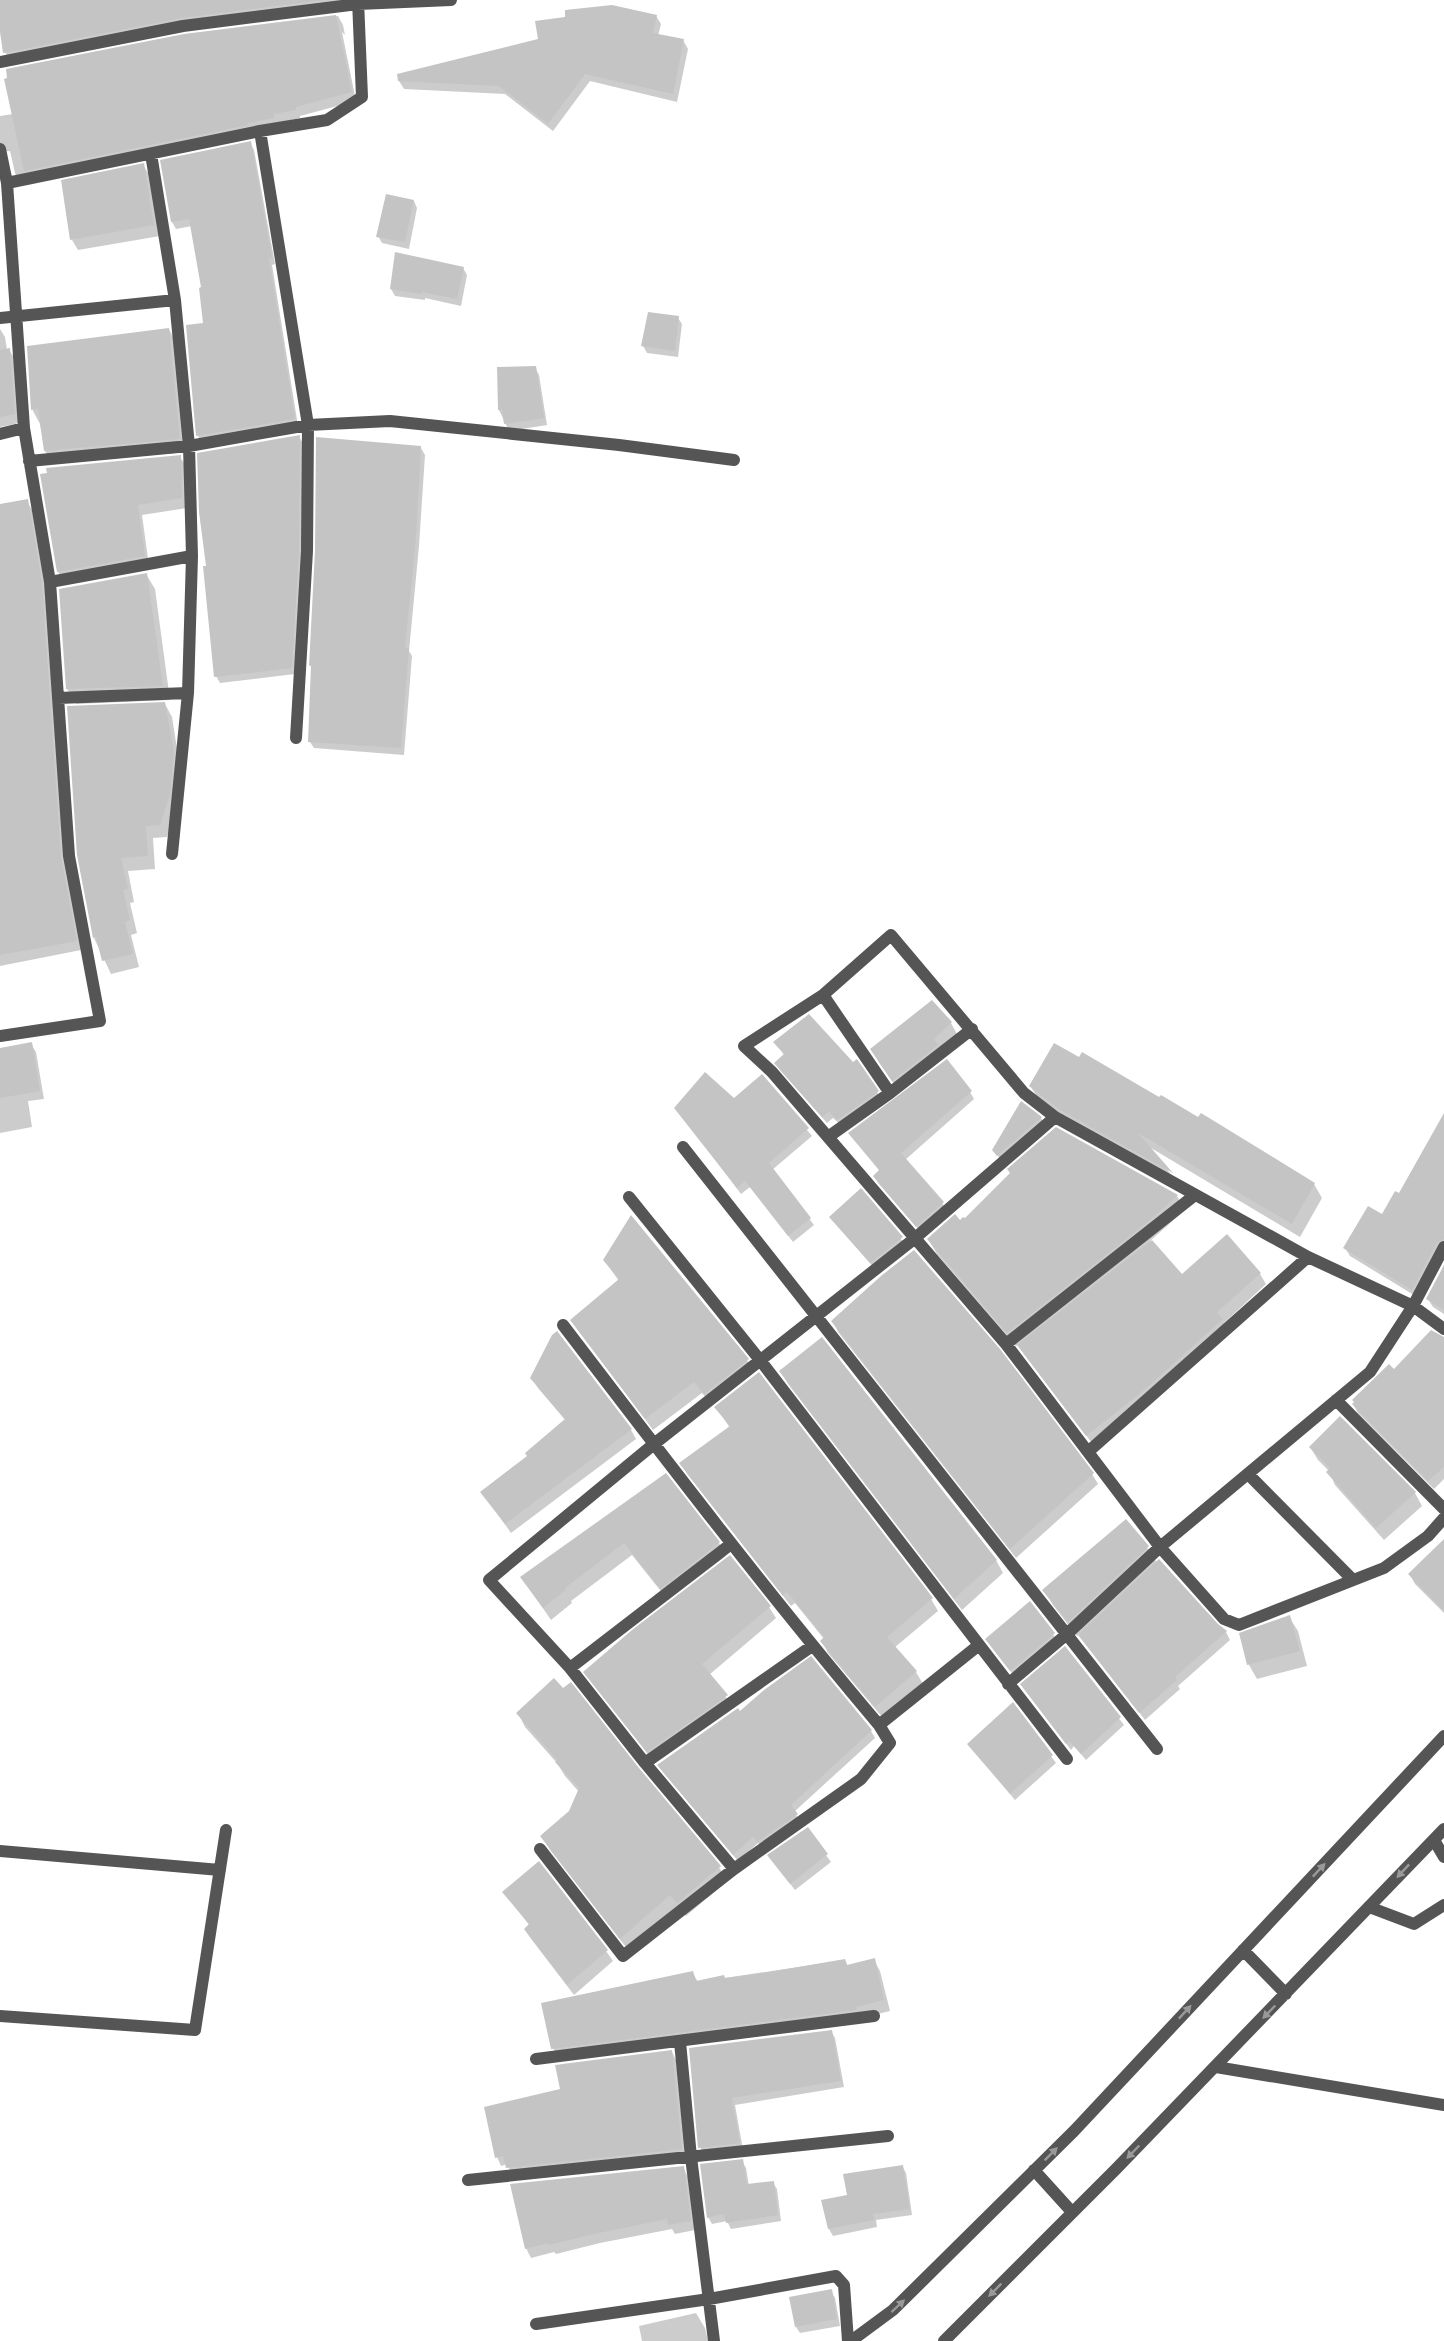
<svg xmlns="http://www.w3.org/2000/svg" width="1444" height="2341" font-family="Cabin,sans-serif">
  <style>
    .shadow { fill: #0003 }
    .building { fill: #c4c4c4 }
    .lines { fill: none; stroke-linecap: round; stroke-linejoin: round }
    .service { stroke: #555; stroke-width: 12 }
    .minor { stroke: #555; stroke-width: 12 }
    .oneway { fill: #999 }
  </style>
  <rect width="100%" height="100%" fill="#fff"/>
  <path class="shadow" d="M0,0H346L187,26L10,61L5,52L0,23Z
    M338,16L343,25L345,35L342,32L356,101L300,116V118L20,182L15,173L10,151L0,152V116L13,114L185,36Z
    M656,16L661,24L658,36L683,40L688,49L677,102L590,81L553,131L505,94L404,89L399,81Z
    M250,143L254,150L275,264L272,265L298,426L202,443L198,436L187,327L205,324L203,289L192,226L176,229L172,222L162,161Z
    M143,165L150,176L160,236L78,250L72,240Z
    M414,201L417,208L409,249L382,243L378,236Z
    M463,268L467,275L461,306L425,298V300L395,296L391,289Z
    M678,318L682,324L678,357L647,353L643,346Z
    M0,329L5,337L7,350H9L15,359L19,423L0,427Z
    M169,329L176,343L187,452L53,464L45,451L40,424L33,411L28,347Z
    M498,368H535L539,375L547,425L509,431L499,410Z
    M299,437L303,443L302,559L295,674L220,683L216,676L208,567Z
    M421,448L425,455L419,546L409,651L412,656L404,755L314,748L310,742L313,670L310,665Z
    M180,457L186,466L187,508L142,515L149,566L64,582L58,572L42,475Z
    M27,501L32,510L46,593L81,950L0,966V506Z
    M146,574L155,589L170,700L76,704L67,689L60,590Z
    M165,704L172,717L180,768L176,809L167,837L153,838L155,869L128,871L134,902L130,903L137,933L131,935L139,967L111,974L94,938Z
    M951,1023L957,1034L899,1091L878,1061Z
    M775,1042L877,1092L881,1098L842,1126L833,1118L827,1123L780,1070L776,1063L785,1056Z
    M31,1044L36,1052L44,1099L28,1101L32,1127L0,1133V1049Z
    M762,1076L812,1136L772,1170L814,1225L793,1242L750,1187L741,1194L676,1108L734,1100Z
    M1031,1087L1314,1184L1322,1198L1300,1237L1151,1148L1178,1184L1040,1101Z
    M970,1092L974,1099L905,1160L947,1209L921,1232L878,1183L874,1176L880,1171L850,1133Z
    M1021,1103L1041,1118L1045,1125L1002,1162L994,1150Z
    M1444,1117V1250L1417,1297L1350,1256L1345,1248L1382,1216L1400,1195Z
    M860,1190L906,1245L875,1269L831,1218Z
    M1177,1196L1185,1210L1150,1241L1182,1276L1260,1274L1266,1284L1224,1323L1228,1331L1094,1446L1019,1344L1016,1346L937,1254L928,1239L960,1222Z
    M604,1260L747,1360L754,1372L712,1405L702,1393L653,1430L572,1321L619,1281Z
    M1444,1268V1314L1433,1307L1428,1299Z
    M833,1321L1092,1474L1098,1484L1016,1558L838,1332Z
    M1444,1338V1479L1434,1489L1358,1413L1353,1404L1395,1372Z
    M781,1372L996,1560L1003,1573L962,1610L788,1384Z
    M532,1378L631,1430L636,1439L511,1533L482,1492L528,1457L566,1421L538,1388Z
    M716,1407L931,1599L938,1611L894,1648L916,1672L923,1684L883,1718L828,1653L822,1641L824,1639L795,1603L791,1606L688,1475L681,1463L730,1428Z
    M1310,1447L1415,1493L1422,1506L1384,1540L1335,1485L1329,1471L1318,1460Z
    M665,1475L719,1543L726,1556L668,1600L632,1555L571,1601L572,1603L551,1620L522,1578Z
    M1444,1541V1613L1415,1584L1410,1575Z
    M1147,1547L1157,1563L1217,1626L1226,1632L1230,1640L1178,1686L1180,1689L1145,1720L1079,1634L1077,1636L1053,1605L1044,1590Z
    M1029,1603L1058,1641L1015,1677L991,1646Z
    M769,1607L776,1618L709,1675L733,1707L654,1762L592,1683L585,1672Z
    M1289,1617L1298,1631L1307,1666L1257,1679L1249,1665L1241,1634Z
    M1065,1648L1124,1725L1086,1760L1074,1746L1071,1750L1026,1691Z
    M1012,1704L1056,1763L1015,1800L969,1744Z
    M518,1713L719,1867L727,1881L686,1916L679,1908L629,1951L550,1850L542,1836L570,1812L579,1792L565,1776L557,1763L525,1727Z
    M740,1713L871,1731L875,1738L794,1812L800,1821L762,1848L758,1843L738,1861L663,1772Z
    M807,1829L831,1862L795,1890L773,1862Z
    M504,1893L606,1951L613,1961L574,1995L532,1940L525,1930L530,1926Z
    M845,1960L848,1967L874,1960L880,1971L890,2011L861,2018L559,2059L553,2048L692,1972L698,1982Z
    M831,2031L835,2038L844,2087L735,2105L743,2150L704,2154L700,2147L690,2049Z
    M672,2052L676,2060L686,2157L512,2175L507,2164L501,2166L497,2157L562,2091Z
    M742,2161L746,2168L749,2186L773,2183L777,2189L781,2221L731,2229L727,2221L712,2224L708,2217Z
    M902,2166L906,2173L912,2215L876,2220L877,2227L833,2236L829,2229L823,2201L849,2196Z
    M683,2167L688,2177L695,2230L675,2234L672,2229L600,2243L556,2254L554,2252L531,2258L526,2248Z
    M831,2291L835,2298L840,2326L800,2333L796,2327Z
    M696,2313L705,2328L708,2341H642L639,2326Z"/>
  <path class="building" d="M0,0H324L182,18L3,53L0,32Z
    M612,5L657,15L653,33L684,39L673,94L585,74L548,124L499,86L398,81L397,74L538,39L535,21L565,17V10Z
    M336,15L352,92L296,107V110L274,114V118L248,123V125L24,171L4,79L7,78L6,69L184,34Z
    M251,141L272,258H269L295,419L196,436L186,325L203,323L199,288L201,287L189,219L171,222L160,160Z
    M144,163L154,225L70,240L61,180Z
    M386,194L414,200L405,242L376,237Z
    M395,252L464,267L457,299L422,292V294L390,289Z
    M648,312L679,316L675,351L641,346Z
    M169,328L180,439L44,451L38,409L31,410L27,346Z
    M10,348L15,414L0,417V350Z
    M536,366L544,418L504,424L502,410H498L497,367Z
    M300,435L299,551L292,668L214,677L203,566H206L199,512L197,453Z
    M316,437L421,446L416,538L405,648H409L401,748L308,742L311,665L309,666L315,551Z
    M181,455L182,498L138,505L145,556L57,572L40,474L47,473L46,468Z
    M28,499L42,583L61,857L77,941L0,955V504Z
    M147,573L163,686L66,689L59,589Z
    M165,702L174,753L170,795L160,825L146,826L148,856L121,858L128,889L123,890L130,920L125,922L133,954L102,961L96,937L93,938L77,855L67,706Z
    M932,1000L952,1022L934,1039L938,1045L892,1081L870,1049Z
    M809,1014L853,1062L857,1059L879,1091L837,1120L829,1112L822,1117L774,1063L784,1054L773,1042Z
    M32,1042L40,1091L0,1098V1048Z
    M1054,1043L1079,1057L1082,1052L1159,1097L1161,1095L1198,1117L1201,1113L1315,1183L1292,1224L1138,1133L1173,1173L1060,1110L1029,1086Z
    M947,1059L972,1091L901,1153L944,1202L916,1227L873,1176L879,1170L848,1133Z
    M705,1072L734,1098L762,1074L809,1128L769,1163L811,1218L788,1236L745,1181L737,1188L674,1108Z
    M1021,1101L1042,1117L997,1156L992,1150Z
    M1444,1113V1239L1437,1243L1412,1290L1343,1248L1368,1206L1382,1214L1395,1191L1399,1193Z
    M1056,1127L1178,1195L1149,1221L1007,1333L927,1239L955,1214L960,1220L963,1217L965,1218L1010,1173L1007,1169Z
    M861,1188L903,1237L870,1263L829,1217Z
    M631,1215L749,1359L704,1394L694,1382L645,1419L570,1320L619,1279L603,1260Z
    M1227,1234L1261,1273L1217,1312L1223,1319L1143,1391L1086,1436L1017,1345L1152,1240L1182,1274Z
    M914,1250L1000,1349L1094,1473L1010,1549L831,1321L881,1276Z
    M1444,1265V1310L1426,1299Z
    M1431,1330L1444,1337V1467L1428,1481L1352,1404L1354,1402L1352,1400L1389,1364L1394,1369Z
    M557,1331L632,1429L505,1524L480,1492L527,1456L525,1453L565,1419L530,1378L552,1335Z
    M822,1337L997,1560L954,1599L779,1371Z
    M759,1372L933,1598L887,1637L917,1671L875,1707L820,1641L824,1637L787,1592L783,1596L679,1463L730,1426L714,1407Z
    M1340,1416L1416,1492L1376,1528L1326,1472L1330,1468L1309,1447Z
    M666,1473L720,1542L660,1589L624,1543L565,1588L566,1590L543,1608L520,1577Z
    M1126,1519L1149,1546L1068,1622L1042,1590Z
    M1444,1539V1611L1408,1574Z
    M730,1555L771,1606L702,1664L728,1695L647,1752L583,1672L632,1630Z
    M1159,1559L1218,1624L1227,1631L1175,1677L1177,1680L1139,1713L1078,1635Z
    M1030,1601L1055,1633L1010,1671L985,1639Z
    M1290,1615L1300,1651L1247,1665L1239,1633Z
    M1065,1646L1121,1717L1081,1754L1069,1741L1066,1744L1020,1684Z
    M811,1656L872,1730L791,1805L798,1814L757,1842L753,1837L733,1855L657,1765L738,1708L740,1711L764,1690Z
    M554,1678L563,1688L571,1682L639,1768L721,1866L677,1903L670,1895L620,1939L540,1836L569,1811L579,1788L555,1762L557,1760L516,1713Z
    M1013,1702L1053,1755L1010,1794L967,1744Z
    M808,1827L828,1854L790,1884L767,1855Z
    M539,1861L608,1950L567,1985L524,1929L529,1924L502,1892Z
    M875,1958L884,2000L856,2007L857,2010L551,2049L541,2003L693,1971L696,1981L724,1975L725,1978L758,1974L845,1959L847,1965Z
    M832,2030L841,2081L732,2098L740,2143L698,2148L689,2048Z
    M672,2050L682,2149L506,2168L503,2156L495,2158L484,2107L560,2089L555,2065Z
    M743,2159L747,2184L774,2181L778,2215L726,2223L724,2214L707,2218L700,2164Z
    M903,2165L910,2209L873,2214L874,2220L828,2229L821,2200L847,2195L843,2174Z
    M684,2166L691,2221L668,2225L667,2219L594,2234L549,2245L548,2243L525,2249L510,2184Z
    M832,2289L837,2319L795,2327L789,2297Z"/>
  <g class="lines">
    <path class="service" d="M1434,1840L1444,1857
      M1369,1907L1414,1924L1444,1905
      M1216,2067L1444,2105"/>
    <path class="minor" d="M0,62L183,26L358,4L451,0
      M260,131L308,425L307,551L296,738
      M0,149L7,183L24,428L50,582L69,856L100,1021L0,1036
      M151,154L175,300L189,446L192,556L188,693L172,854
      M7,183L260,131L327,120L362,97L358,0
      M0,318L175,300
      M0,434L24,428
      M29,461L189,446L308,425L390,421L619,445L734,460
      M50,582L192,556
      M58,698L188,693
      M823,995L890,1093
      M828,1137L890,1093L972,1029
      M683,1147L1157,1749
      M629,1197L760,1360L1067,1759
      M563,1325C666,1460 769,1595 879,1725
      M1444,1329L1413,1306L1308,1257L1055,1117L1024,1093L891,935L823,995L744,1046L772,1072L1006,1344L1160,1547L1224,1619L1239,1625L1384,1568L1428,1536L1444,1518
      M1006,1344L1195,1195
      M1336,1400L1444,1509
      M1089,1451L1308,1257
      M1248,1474L1353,1580
      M570,1668L731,1544
      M1008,1684L1067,1634L1160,1547L1370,1372L1413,1306L1444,1247
      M645,1763L812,1646
      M540,1849L623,1956L734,1869L861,1779L890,1743L879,1725L979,1645
      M0,1851L220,1870
      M734,1869L645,1763L570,1668L489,1580L654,1444L914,1239L1055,1117
      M1243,1950L1286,1994
      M0,2016L195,2030L226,1830
      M680,2042L691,2157L714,2341
      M536,2059L874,2016
      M1034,2170L1072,2212
      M468,2180L888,2136
      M536,2324L709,2299L836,2276L844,2285L848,2341
      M851,2341L893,2310L1074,2131L1444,1736
      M944,2341L1116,2169L1444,1829"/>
  </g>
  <defs><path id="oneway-solid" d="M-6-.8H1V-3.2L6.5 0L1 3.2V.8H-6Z" transform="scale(1.5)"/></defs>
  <g class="oneway">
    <use href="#oneway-solid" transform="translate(1319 1870) rotate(-47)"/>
    <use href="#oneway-solid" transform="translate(1403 1871) rotate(133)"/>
    <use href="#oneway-solid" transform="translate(1185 2012) rotate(-47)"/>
    <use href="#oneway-solid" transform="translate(1269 2012) rotate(134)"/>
    <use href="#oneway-solid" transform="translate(1133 2152) rotate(134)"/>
    <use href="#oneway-solid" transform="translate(1051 2154) rotate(-45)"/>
    <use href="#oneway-solid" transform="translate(995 2290) rotate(135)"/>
    <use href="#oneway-solid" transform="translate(898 2306) rotate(-43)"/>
  </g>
</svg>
